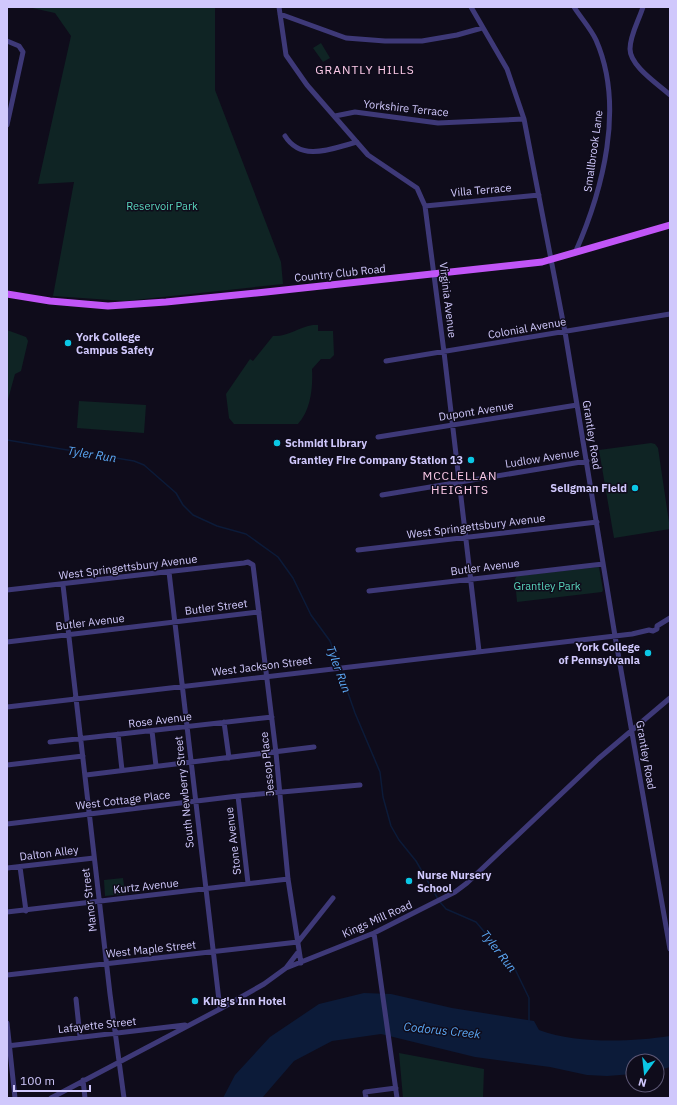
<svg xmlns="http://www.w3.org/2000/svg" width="677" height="1105" font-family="'IBM Plex Sans',sans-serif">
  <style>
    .green { fill: #0f2424 }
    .water { fill: #0c1b39 }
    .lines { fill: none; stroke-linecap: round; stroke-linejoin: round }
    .stream { stroke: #0c1b39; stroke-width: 1.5 }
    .minor { stroke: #3e3978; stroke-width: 5 }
    .major { stroke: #c155f7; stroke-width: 7 }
    .poi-dot { fill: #0bc7e5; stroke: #0f0c1b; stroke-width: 1.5 }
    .labels { text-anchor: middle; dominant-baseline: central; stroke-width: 3; stroke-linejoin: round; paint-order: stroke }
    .street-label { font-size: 11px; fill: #d0c8fc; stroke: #0f0c1b }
    .park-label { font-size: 11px; fill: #59d7bd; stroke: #0f0c1b }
    .poi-label { font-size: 11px; font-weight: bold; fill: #d0c8fc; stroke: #0f0c1b; text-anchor: start }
    .neighbourhood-label { font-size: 12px; letter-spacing: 1px; fill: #fccae8; stroke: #0f0c1b }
    .water-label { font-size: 12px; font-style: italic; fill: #5ca9f7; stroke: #0f0c1b }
  </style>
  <rect width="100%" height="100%" fill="#0f0c1b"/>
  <path class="green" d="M28,7H215V90L281,262L283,284L125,301L53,296L74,182L38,184L71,36L55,13Z
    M321,43L330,58L323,62L313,48Z
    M313,325H318V331H333L334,355L330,359H321L312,369C313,387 311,410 298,424H234L229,418L226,394L250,359L253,361L273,336C288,337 299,327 313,325Z
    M7,330L26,337L28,341L21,371L15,374L7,403Z
    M79,401L146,405L144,433L77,428Z
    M651,443L655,444L658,448L670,529L614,538L599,450Z
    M599,567L603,590L602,592L517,602L515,579L517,576Z
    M123,878L125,894L105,896L104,880Z
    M399,1053L484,1069L483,1098H403Z"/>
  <path class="water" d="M364,993L391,994L452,1008L534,1021L539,1030C577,1044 630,1042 670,1036V1067L657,1071V1061H633V1074L607,1076L587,1075L550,1067L475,1057L381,1034L332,1041L294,1061L262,1098H223L235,1075L270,1037L319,1004Z"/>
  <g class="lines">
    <path class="stream" d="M7,440L134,461L144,465L176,493L183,505L193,515L217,526L246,534L278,557L293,578L311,615L330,641L339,666
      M340,670L355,713L380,772L383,797L391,826L399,840L416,861L438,899
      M440,902L446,909L476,922L514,967L529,998V1022"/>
    <path class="minor" d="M279,7L286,55L307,85L368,155L417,188L425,206L444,352L479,651
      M471,7L507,69L524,119L565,332L615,636L670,949
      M574,7C581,18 591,29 596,40C625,106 603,190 575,253
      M643,7C639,20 630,35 630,49C630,66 658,84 670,95
      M280,14L346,38L385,41H422L457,35L482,28
      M7,41L19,46L23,52L7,125
      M335,116L355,112L438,123L524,119
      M285,136C302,163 333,148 357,142
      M425,206L539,195
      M386,361L670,314
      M378,437L577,405
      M382,495L587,461
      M358,550L597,522
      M169,572L220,1009
      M63,585L110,994L124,1098
      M7,590L244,563L248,562L253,565L276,753L288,879L301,963
      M369,591L603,564
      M7,642L259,612
      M7,707L632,634L649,630L653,631L657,629V626L670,618
      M224,722L229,758
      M152,731L156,766
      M118,734L122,770
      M50,742L272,717
      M7,765L83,756
      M86,775L314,747
      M238,796L248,883
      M7,824L238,796L360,785
      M20,867L26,911
      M7,868L94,858
      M7,912L288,879
      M374,933L397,1098
      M286,968L299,951
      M7,975L298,942L333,898
      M76,999L80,1037
      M7,1023L15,1098
      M7,1046L185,1025
      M83,1080L85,1098
      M51,1098L220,1009L264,984L286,968L374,933L455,892L467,883L598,759L670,698
      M366,1098L365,1092L396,1088"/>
    <path class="major" d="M7,294L50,301L108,306L166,302L266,292L542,262L670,225"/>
  </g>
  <g class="poi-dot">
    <circle cx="68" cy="343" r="4"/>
    <circle cx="277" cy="443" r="4"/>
    <circle cx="471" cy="460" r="4"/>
    <circle cx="635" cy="488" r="4"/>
    <circle cx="648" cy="653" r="4"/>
    <circle cx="409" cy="881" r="4"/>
    <circle cx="195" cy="1001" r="4"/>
  </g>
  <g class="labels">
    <g class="street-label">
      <text transform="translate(406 108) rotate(6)">Yorkshire Terrace</text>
      <text transform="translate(593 151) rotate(-82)">Smallbrook Lane</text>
      <text transform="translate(481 190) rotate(-5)">Villa Terrace</text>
      <text transform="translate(340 273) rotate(-6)">Country Club Road</text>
      <text transform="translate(448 300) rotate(83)">Virginia Avenue</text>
      <text transform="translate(527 328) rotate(-10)">Colonial Avenue</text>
      <text transform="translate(476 411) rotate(-9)">Dupont Avenue</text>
      <text transform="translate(592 435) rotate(81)">Grantley Road</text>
      <text transform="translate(542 458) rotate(-9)">Ludlow Avenue</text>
      <text transform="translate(476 526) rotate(-7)">West Springettsbury Avenue</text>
      <text transform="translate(128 567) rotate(-7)">West Springettsbury Avenue</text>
      <text transform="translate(485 567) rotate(-7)">Butler Avenue</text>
      <text transform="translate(216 607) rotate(-7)">Butler Street</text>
      <text transform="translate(90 622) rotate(-7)">Butler Avenue</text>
      <text transform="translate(262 666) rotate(-7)">West Jackson Street</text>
      <text transform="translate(160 720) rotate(-7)">Rose Avenue</text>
      <text transform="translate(646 755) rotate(80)">Grantley Road</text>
      <text transform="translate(267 764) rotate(-96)">Jessop Place</text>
      <text transform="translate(184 792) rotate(-96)">South Newberry Street</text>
      <text transform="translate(123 800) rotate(-7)">West Cottage Place</text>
      <text transform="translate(233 841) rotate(-97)">Stone Avenue</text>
      <text transform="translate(49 853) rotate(-7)">Dalton Alley</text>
      <text transform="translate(146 886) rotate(-6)">Kurtz Avenue</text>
      <text transform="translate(89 900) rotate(-97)">Manor Street</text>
      <text transform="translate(377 919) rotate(-24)">Kings Mill Road</text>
      <text transform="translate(151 949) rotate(-6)">West Maple Street</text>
      <text transform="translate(97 1025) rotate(-6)">Lafayette Street</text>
    </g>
    <g class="park-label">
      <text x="162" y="206">Reservoir Park</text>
      <text x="547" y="586">Grantley Park</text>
    </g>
    <g class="poi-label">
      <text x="76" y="337">York College<tspan x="76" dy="13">Campus Safety</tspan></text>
      <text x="285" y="443">Schmidt Library</text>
      <text x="463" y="460" text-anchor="end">Grantley Fire Company Station 13</text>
      <text x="627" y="488" text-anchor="end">Seligman Field</text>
      <text x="640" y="647" text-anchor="end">York College<tspan x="640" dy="13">of Pennsylvania</tspan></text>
      <text x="417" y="875">Nurse Nursery<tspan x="417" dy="13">School</tspan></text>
      <text x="203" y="1001">King's Inn Hotel</text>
    </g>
    <g class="neighbourhood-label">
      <text x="365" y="69">GRANTLY HILLS</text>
      <text x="460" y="475">MCCLELLAN<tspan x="460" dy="14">HEIGHTS</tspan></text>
    </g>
    <g class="water-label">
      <text transform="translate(92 454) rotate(9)">Tyler Run</text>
      <text transform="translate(339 669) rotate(70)">Tyler Run</text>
      <text transform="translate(499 951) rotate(52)">Tyler Run</text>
      <text transform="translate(442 1030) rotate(6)">Codorus Creek</text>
    </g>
  </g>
  <rect width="677" height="1105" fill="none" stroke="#d0c8fc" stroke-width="16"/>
  <g transform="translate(645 1073) rotate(195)"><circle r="19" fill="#0f0c1b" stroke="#5c5775"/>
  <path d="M0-3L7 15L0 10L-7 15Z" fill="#0bc7e5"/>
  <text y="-6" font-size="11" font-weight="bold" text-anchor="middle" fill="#d0c8fc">N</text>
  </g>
  <path d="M14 1085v6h76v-6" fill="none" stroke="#d0c8fc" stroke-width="2"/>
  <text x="20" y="1085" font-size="12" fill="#d0c8fc" stroke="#0f0c1b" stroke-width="3" paint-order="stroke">100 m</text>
</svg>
